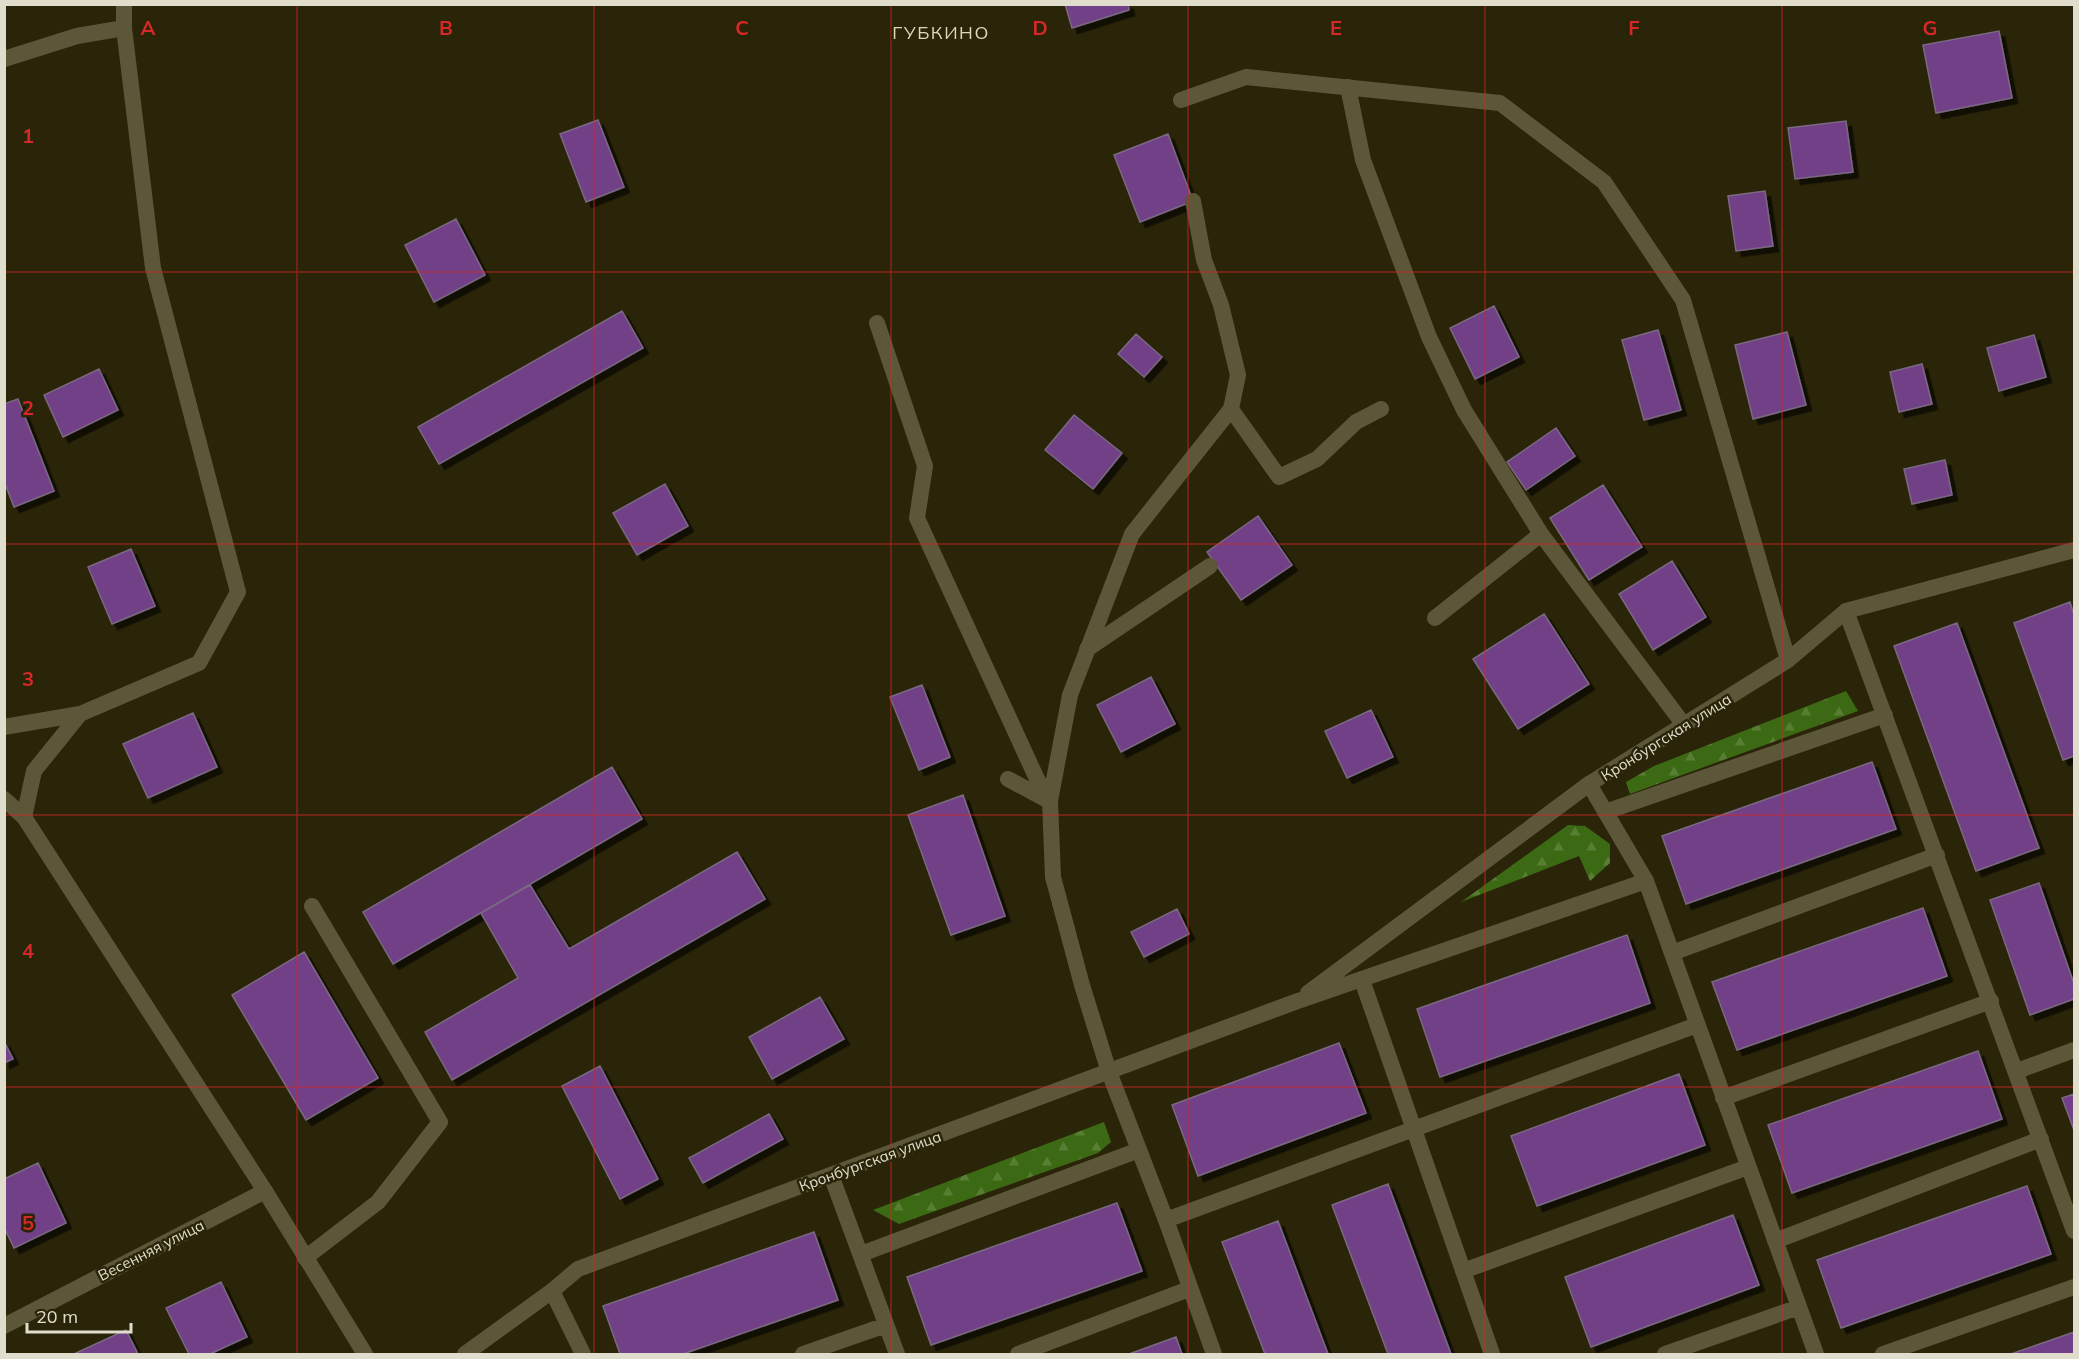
<svg xmlns="http://www.w3.org/2000/svg" width="2079" height="1359" font-family="Mulish,sans-serif">
  <style>
    .forest { fill: url(#forest-firs) }
    .building { fill: #713f87; stroke: #7a6982; stroke-width: 1.5; filter: url(#shadow) }
    .lines { fill: none; stroke-linecap: round; stroke-linejoin: round }
    .service { stroke: #5d573a; stroke-width: 16 }
    .minor { stroke: #5d573a; stroke-width: 16 }
    .tertiary { stroke: #5d573a; stroke-width: 16 }
    .grid { fill: none; stroke: #d62828; stroke-width: 1.5; stroke-opacity: 0.55 }
    .labels { text-anchor: middle; dominant-baseline: central; stroke-width: 5; stroke-linejoin: round; paint-order: stroke }
    .street-label { font-size: 15px; fill: #e0ddcd; stroke: #2a2408 }
    .quarter-label { font-size: 18px; letter-spacing: 1.5px; fill: #ddd7b6; stroke: #2a2408 }
    .grid-label { font-size: 20px; text-anchor: middle; font-weight: bold; fill: #d62828; stroke: #2a2408; stroke-width: 5; stroke-linejoin: round; paint-order: stroke }
  </style>
  <defs>
    <pattern id="forest-firs" width="22" height="20" patternUnits="userSpaceOnUse" patternTransform="scale(1.5)"><rect width="22" height="20" fill="#3c6913"/><path d="M5 1l3.5 6h-7zM16 11l3.5 6h-7z" fill="#587e34"/></pattern>
    <filter id="shadow"><feDropShadow dx="5.5" dy="5.5" stdDeviation="0" flood-color="#0009"/></filter>
  </defs>
  <rect width="100%" height="100%" fill="#2a2408"/>
  <path class="forest" d="M1846,691L1858,711L1630,794L1626,782L1654,766Z
    M1568,825L1585,826L1610,844V863L1590,881L1579,856L1461,902Z
    M1104,1122L1111,1142L1098,1153L899,1224L873,1210Z"/>
  <path class="building" d="M1065,4H1128L1129,10L1072,28Z
    M1999,31L2012,98L1936,113L1923,45Z
    M598,120L624,187L586,202L560,134Z
    M1846,121L1853,172L1795,179L1788,128Z
    M1168,134L1193,201L1140,222L1114,155Z
    M1765,191L1773,246L1736,251L1728,196Z
    M456,219L485,275L434,302L405,245Z
    M1494,306L1519,357L1475,379L1450,328Z
    M622,311L643,348L439,464L418,427Z
    M1658,330L1681,410L1644,420L1622,340Z
    M1787,332L1806,405L1753,419L1735,345Z
    M1136,334L1162,357L1144,377L1118,354Z
    M2034,335L2046,377L1999,391L1987,348Z
    M1922,364L1932,404L1899,412L1890,372Z
    M99,369L118,410L63,437L44,395Z
    M18,399L54,491L14,507L4,481V404Z
    M1074,415L1122,453L1093,489L1045,450Z
    M1556,428L1575,456L1526,490L1507,462Z
    M1945,460L1952,495L1912,504L1904,469Z
    M665,484L688,526L637,555L613,513Z
    M1603,485L1642,547L1589,580L1550,518Z
    M1258,516L1292,565L1241,600L1207,552Z
    M131,549L155,606L112,624L88,567Z
    M1672,561L1706,617L1653,650L1619,594Z
    M2070,602L2074,615V756L2063,760L2014,623Z
    M1544,614L1589,684L1518,729L1473,659Z
    M1957,623L2039,848L1976,871L1894,646Z
    M1151,677L1175,724L1121,752L1097,705Z
    M922,685L950,757L919,770L890,697Z
    M1371,710L1393,757L1347,778L1325,731Z
    M193,713L217,767L148,798L123,744Z
    M1872,762L1896,829L1686,904L1662,836Z
    M612,767L642,819L393,964L363,912Z
    M963,795L1005,916L951,935L908,815Z
    M737,852L765,899L452,1080L425,1032L518,978L481,913L530,885L569,949Z
    M2039,883L2074,984V999L2030,1015L1990,900Z
    M1923,908L1947,976L1737,1050L1712,982Z
    M1177,909L1189,934L1144,957L1131,932Z
    M1627,935L1650,1003L1440,1077L1417,1009Z
    M304,952L378,1078L306,1120L232,995Z
    M820,997L844,1039L772,1079L749,1037Z
    M4,1041L13,1059L4,1063Z
    M1339,1043L1366,1113L1198,1176L1172,1105Z
    M1978,1051L2002,1119L1792,1193L1768,1125Z
    M600,1066L658,1179L620,1199L562,1086Z
    M1679,1074L1705,1145L1537,1206L1511,1136Z
    M2074,1094V1130L2062,1098Z
    M769,1114L783,1139L703,1183L689,1158Z
    M38,1163L66,1223L14,1248L4,1227V1179Z
    M1388,1184L1451,1354H1388L1332,1205Z
    M2027,1186L2051,1254L1841,1328L1817,1260Z
    M1117,1203L1142,1271L931,1345L907,1277Z
    M1733,1215L1759,1285L1591,1347L1565,1277Z
    M1278,1221L1328,1354H1265L1222,1242Z
    M814,1232L838,1300L683,1354H620L603,1306Z
    M221,1282L247,1337L210,1354H189L166,1308Z
    M126,1330L138,1354H74Z
    M2074,1332V1354H2011Z
    M1176,1337L1182,1354H1129Z"/>
  <g class="lines">
    <path class="service" d="M4,59L77,36L124,28
      M1348,87L1363,160L1429,337L1464,410L1541,534L1684,725
      M1181,100L1246,77L1500,103L1604,182L1683,300L1788,660
      M1193,201L1204,260L1221,305L1238,375L1231,409L1132,534L1070,695L1050,801L1053,877L1082,985L1109,1072L1166,1220L1214,1354
      M877,323L925,466L917,518L1037,779L1050,801
      M1231,409L1279,477L1317,459L1356,422L1381,409
      M1846,611L2074,1231
      M1435,618L1541,534
      M1087,649L1210,566
      M1008,779L1049,801
      M1589,784L1646,881L1816,1354
      M1605,812L1885,715
      M1672,953L1937,855
      M1362,980L1492,1354
      M2017,1071L2074,1050
      M1723,1098L1991,1001
      M831,1175L897,1354
      M1166,1220L1697,1025
      M1775,1241L2041,1139
      M861,1254L1139,1150
      M305,1258L378,1202L440,1122L312,906
      M1463,1271L1748,1167
      M552,1291L583,1354
      M803,1354L886,1325
      M1018,1354L1189,1289
      M1665,1354L1799,1307
      M1883,1354L2074,1287"/>
    <path class="minor" d="M4,727L80,714L199,663L238,592L153,268L124,28V4
      M24,817L34,771L80,714
      M1308,993L1589,784L1788,660L1846,611L2074,550
      M4,1326L265,1191
      M465,1354L552,1291L578,1269L1295,1002L1646,881"/>
    <path class="tertiary" d="M4,799L24,817L265,1191L365,1354"/>
  </g>
  <path class="grid" d="M297,4V1354M594,4V1354M891,4V1354M1188,4V1354M1485,4V1354M1782,4V1354M4,272H2074M4,544H2074M4,815H2074M4,1087H2074"/>
  <g class="labels">
    <g class="street-label">
      <text transform="translate(1666 737) rotate(-32)">Кронбургская улица</text>
      <text transform="translate(870 1161) rotate(-20)">Кронбургская улица</text>
      <text transform="translate(151 1250) rotate(-27)">Весенняя улица</text>
    </g>
    <g class="quarter-label">
      <text x="941" y="32">ГУБКИНО</text>
    </g>
  </g>
  <g class="grid-label">
    <text x="148" y="35">A</text>
    <text x="446" y="35">B</text>
    <text x="742" y="35">C</text>
    <text x="1040" y="35">D</text>
    <text x="1336" y="35">E</text>
    <text x="1634" y="35">F</text>
    <text x="1930" y="35">G</text>
    <text x="28" y="143">1</text>
    <text x="28" y="415">2</text>
    <text x="28" y="686">3</text>
    <text x="28" y="958">4</text>
    <text x="28" y="1230">5</text>
  </g>
  <rect width="2079" height="1359" fill="none" stroke="#e0ddcd" stroke-width="12"/>
  <path d="M27 1323v9h104v-9" fill="none" stroke="#e0ddcd" stroke-width="3"/>
  <text x="36" y="1323" font-size="18" fill="#e0ddcd" stroke="#2a2408" stroke-width="4.5" paint-order="stroke">20 m</text>
</svg>
